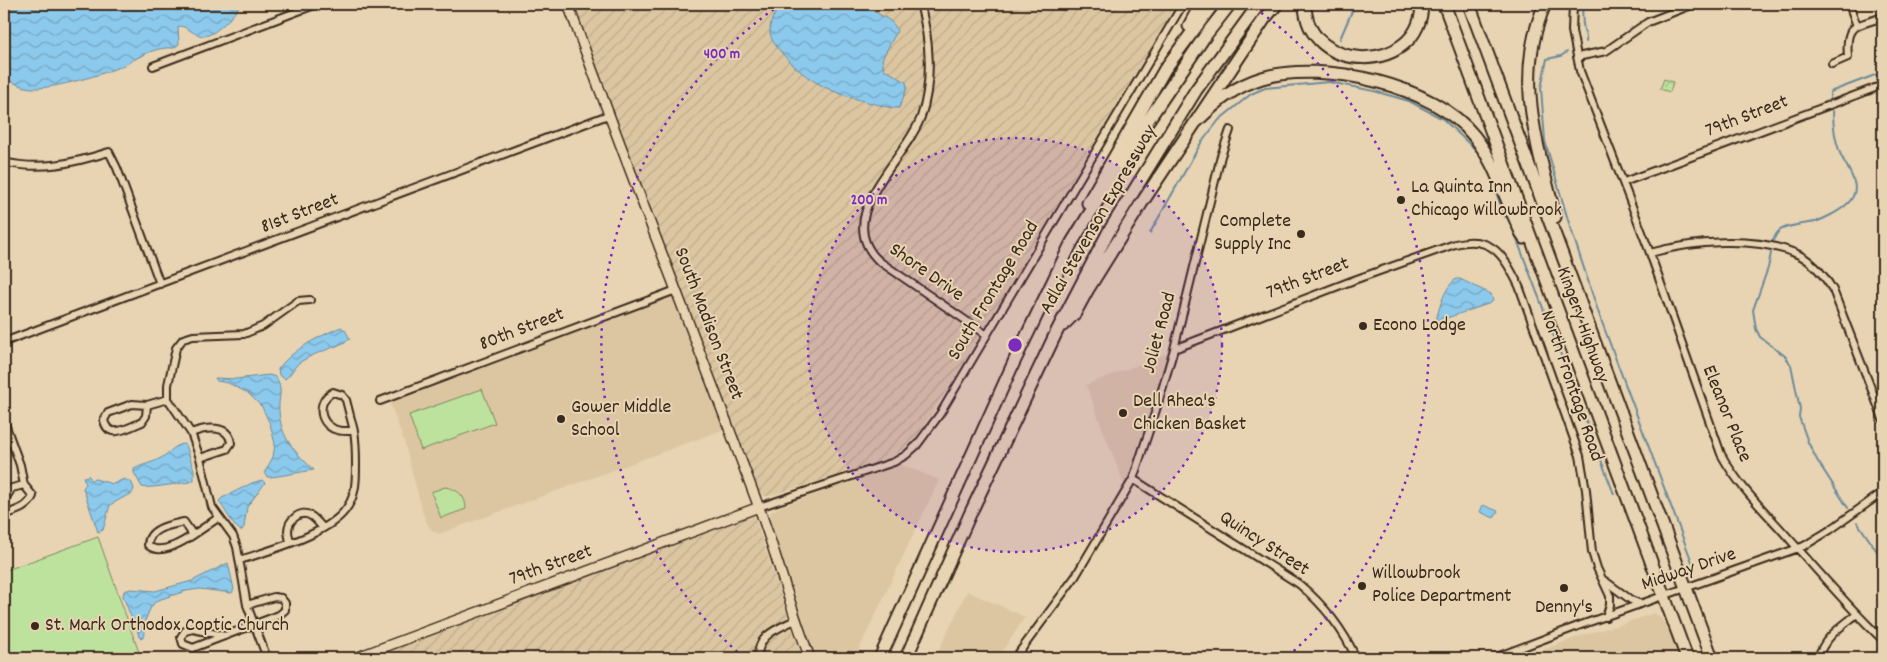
<svg xmlns="http://www.w3.org/2000/svg" width="1887" height="662" font-family="Dekko,sans-serif">
  <style>
    .built { fill: #dcc6a2 }
    .industrial { fill: url(#industrial-furrows) }
    .green { fill: #bce29d; stroke: #7c865e }
    .forest { fill: url(#forest-crowns); stroke: #7c865e }
    .water { fill: url(#water-waves); stroke: #6c8a9a }
    .lines { fill: none; stroke-linecap: round; stroke-linejoin: round }
    .stream { stroke: #6c8a9a; stroke-width: 2 }
    .street-casing { stroke: #3b2a1e; stroke-width: 10 }
    .secondary-casing { stroke: #3b2a1e; stroke-width: 12 }
    .highway-casing { stroke: #3b2a1e; stroke-width: 15 }
    .street { stroke: #e8d4b2; stroke-width: 6 }
    .secondary { stroke: #e8d4b2; stroke-width: 9 }
    .highway { stroke: #e8d4b2; stroke-width: 11 }
    .ring { fill: none; stroke: #7b2cbf; stroke-width: 2.5; stroke-dasharray: 2.5 5 }
    .poi-dot { fill: #3b2a1e; stroke: #e8d4b2; stroke-width: 2 }
    .labels { text-anchor: middle; dominant-baseline: central; stroke-width: 4; stroke-linejoin: round; paint-order: stroke }
    .street-label { font-size: 20px; fill: #3b2a1e; stroke: #e8d4b2 }
    .poi-label { font-size: 20px; fill: #3b2a1e; stroke: #e8d4b2; text-anchor: start }
    .centre { fill: #7b2cbf; stroke: #e8d4b2; stroke-width: 2.5 }
    .ring-label { font-size: 15px; text-anchor: middle; font-weight: bold; fill: #7b2cbf; stroke: #e8d4b2; stroke-width: 4; stroke-linejoin: round; paint-order: stroke }
  </style>
  <defs>
    <pattern id="industrial-furrows" width="10" height="10" patternUnits="userSpaceOnUse" patternTransform="scale(1.25)"><rect width="10" height="10" fill="#dcc6a2"/><path d="M-1 1l2-2M0 10L10 0M9 11l2-2" fill="none" stroke="#beaa8b"/></pattern>
    <pattern id="forest-crowns" width="20" height="18" patternUnits="userSpaceOnUse" patternTransform="scale(1.25)"><rect width="20" height="18" fill="#bce29d"/><path d="M2 6a3 3 0 1 1 6 0M12 15a3 3 0 1 1 6 0" fill="none" stroke="#a2c287"/></pattern>
    <pattern id="water-waves" width="16" height="10" patternUnits="userSpaceOnUse" patternTransform="scale(1.25)"><rect width="16" height="10" fill="#8ccaed"/><path d="M0 5q4-4 8 0t8 0" fill="none" stroke="#74a4bf"/></pattern>
  </defs>
  <rect width="100%" height="100%" fill="#e8d4b2"/>
  <filter id="ink" filterUnits="userSpaceOnUse"><feTurbulence type="fractalNoise" baseFrequency=".02" numOctaves="2"/><feDisplacementMap in="SourceGraphic" scale="10" xChannelSelector="R" yChannelSelector="G"/><feConvolveMatrix kernelMatrix="1 2 1 2 8 2 1 2 1" color-interpolation-filters="sRGB"/></filter>
  <g filter="url(#ink)">
    <path class="built" d="M676,290L728,428L439,534L434,532L428,525L423,514L404,441L388,398Z
      M1171,352L1139,454L1125,487L1086,385Z
      M900,464L939,480L855,658H815L797,610L769,519L771,512L779,507Z
      M967,591L1025,617L998,658H935Z
      M1654,613L1661,618L1671,635L1679,658H1520L1589,633L1619,625Z"/>
    <path class="industrial" d="M573,4H1177L953,381L912,443L885,461L769,496H762L757,493L753,486Z
      M754,515L802,658H369Z"/>
    <path class="green" d="M482,389L495,423L421,450L409,415Z
      M445,487C458,489 466,496 466,509L441,518L431,492Z
      M98,537L141,658H4V571Z"/>
    <path class="forest" d="M1664,79L1673,82L1670,92L1660,89Z"/>
    <path class="water" d="M4,4H240C236,14 213,38 202,36C194,35 188,27 180,26L178,27L179,44L174,48C155,46 140,57 124,65C105,74 53,89 33,88C22,88 13,82 4,78Z
      M780,4H867C874,16 894,17 897,31L882,59L884,69L906,82L907,88L899,108H892C846,97 813,90 781,52C776,46 769,38 770,29C770,20 777,11 780,4Z
      M1456,279H1460L1491,294L1493,300L1491,303L1438,321L1436,320C1440,306 1444,288 1456,279Z
      M341,327L345,330L350,339C335,349 317,351 302,361C294,365 292,374 285,379L279,375L278,369C293,349 318,337 341,327Z
      M269,375L276,377C284,391 278,396 279,411C281,439 295,452 314,470C305,471 272,478 267,477L265,472L273,457L275,444L270,424L262,407L248,393L228,383L217,381L215,378L236,379Z
      M182,444L186,445L194,470V480L190,482C181,483 147,489 142,487L134,473V469C143,464 153,463 161,458C169,453 173,447 182,444Z
      M89,476L91,480L95,479L113,484L124,479L132,483L134,489L131,495H128L110,505L103,530L98,532L83,488L86,484L83,477Z
      M262,480L265,483L247,507L244,527L241,531L234,525L219,501L222,498L252,483Z
      M1483,505L1498,511L1494,518L1480,512Z
      M228,563L234,589L232,593L200,589L186,591L161,599L155,602L150,609L144,623L145,635L141,638L139,637L136,624L133,622L123,596L124,591L131,589L155,591L192,581Z"/>
    <g class="lines">
      <path class="stream" d="M1583,4C1582,12 1582,21 1584,30C1585,35 1587,37 1586,42
        M1340,39L1355,4
        M1567,52L1561,56L1547,59L1541,88L1545,141L1568,220L1600,317L1692,562
        M1830,100V92L1883,72
        M1483,160L1491,177L1504,216L1509,219L1614,494
        M1150,233L1201,143L1219,120L1251,94L1265,88L1329,82L1374,91L1409,101L1443,119L1480,154
        M1772,242C1774,239 1776,234 1778,232C1784,225 1806,224 1815,222C1824,219 1838,212 1846,205C1866,188 1847,170 1840,153C1835,140 1833,125 1833,111
        M1771,253L1768,268L1753,310L1756,329L1760,337L1785,356L1791,365L1800,409L1799,417L1808,442L1817,460L1848,508
        M1857,522L1883,560"/>
      <g class="street-casing">
        <path id="street" d="M920,4C930,39 933,82 921,117C905,161 831,216 879,261L987,335
          M1573,4L1572,31L1580,71L1650,253L1721,454C1739,488 1768,514 1793,543C1822,576 1851,610 1883,640
          M1849,4L1857,26
          M1577,57L1606,51L1648,22L1694,4
          M1832,64L1848,57C1845,23 1855,27 1883,17
          M153,66L317,4
          M4,162C40,171 74,163 109,152L117,168L160,284
          M1624,182L1883,85
          M1650,253C1693,241 1753,236 1795,253C1812,260 1824,275 1833,290L1883,419
          M4,342L608,115
          M1174,349L1354,280L1455,244C1492,234 1504,256 1519,286L1580,456L1586,490L1592,552L1597,568L1610,596V605L1606,617
          M333,392L342,395L346,400L354,431C347,431 341,432 334,429C318,421 317,401 333,392Z
          M380,401L676,290
          M132,404L147,405L146,416L142,422C129,427 108,441 104,420L108,413Z
          M147,405L168,399
          M4,421L20,465L24,485L33,496C28,508 15,511 4,515
          M191,433C206,427 229,424 231,443L227,449L200,458
          M1133,479L1299,584C1324,605 1343,629 1356,658
          M4,501L12,488L24,485
          M759,507L894,462L906,455L917,445L940,414L1183,4
          M184,522L193,535C181,543 159,556 148,545C148,528 170,525 184,522Z
          M193,535L218,518
          M290,543C290,539 288,535 288,531C288,520 301,509 311,516C316,519 319,524 323,528
          M240,560C270,550 332,534 348,506C356,494 356,479 356,465C356,454 356,442 354,431
          M1605,581L1631,600L1641,604
          M225,636L193,629L185,631L181,637L183,644L193,648L279,615L285,610V603L281,598L274,597L247,605
          M267,658L247,605L237,547L233,536L212,507L200,458L191,433L168,399V385L176,348L183,339L193,336L244,334L263,326L298,301L310,300
          M758,658C757,635 777,629 795,620
          M1015,658L1075,577L1133,479L1156,410L1174,349L1221,156L1230,130
          M1494,658L1578,626L1804,546L1830,530L1883,492
          M1818,658C1824,637 1841,627 1857,614"/>
      </g>
      <g class="secondary-casing">
        <path id="secondary" d="M568,4C629,172 695,337 758,505C777,555 790,608 810,658
          M355,658L759,507"/>
      </g>
      <g class="highway-casing">
        <path id="highway" d="M1305,4C1306,75 1421,76 1422,4
          M1444,4L1687,658
          M1469,4L1712,658
          M1545,4C1513,78 1538,145 1555,217
          M1189,26L1201,4
          M1197,121C1218,101 1233,87 1262,78C1323,60 1434,85 1474,136C1498,166 1506,204 1524,238
          M1088,203L1165,69L1213,4
          M1063,325L1075,313L1088,289L1141,204L1265,18L1277,4
          M880,658L1014,362L1071,244L1134,141L1205,36L1230,4
          M906,658L971,512L1057,331L1108,233L1196,90L1259,4"/>
      </g>
      <use href="#street" class="street"/>
      <use href="#secondary" class="secondary"/>
      <use href="#highway" class="highway"/>
    </g>
  </g>
  <circle cx="1015" cy="345" r="207" fill="#7b2cbf" fill-opacity=".12"/>
  <g class="ring">
    <circle cx="1015" cy="345" r="207"/>
    <path d="M743 657A414 414 0 0 1 781 4M1249 4A414 414 0 0 1 1287 657"/>
  </g>
  <g class="poi-dot">
    <circle cx="1401" cy="200" r="5"/>
    <circle cx="1301" cy="234" r="5"/>
    <circle cx="1363" cy="326" r="5"/>
    <circle cx="1123" cy="413" r="5"/>
    <circle cx="561" cy="419" r="5"/>
    <circle cx="1362" cy="586" r="5"/>
    <circle cx="1564" cy="588" r="5"/>
    <circle cx="35" cy="626" r="5"/>
  </g>
  <g class="labels">
    <g class="street-label">
      <text transform="translate(1747 117) rotate(-21)">79th Street</text>
      <text transform="translate(300 214) rotate(-21)">81st Street</text>
      <text transform="translate(1099 220) rotate(-60)">Adlai Stevenson Expressway</text>
      <text transform="translate(926 273) rotate(35)">Shore Drive</text>
      <text transform="translate(1308 279) rotate(-21)">79th Street</text>
      <text transform="translate(994 291) rotate(-59)">South Frontage Road</text>
      <text transform="translate(708 324) rotate(69)">South Madison Street</text>
      <text transform="translate(1582 325) rotate(70)">Kingery Highway</text>
      <text transform="translate(522 330) rotate(-21)">80th Street</text>
      <text transform="translate(1160 333) rotate(-75)">Joliet Road</text>
      <text transform="translate(1571 386) rotate(71)">North Frontage Road</text>
      <text transform="translate(1726 414) rotate(68)">Eleanor Place</text>
      <text transform="translate(1264 544) rotate(33)">Quincy Street</text>
      <text transform="translate(551 566) rotate(-20)">79th Street</text>
      <text transform="translate(1689 570) rotate(-19)">Midway Drive</text>
    </g>
    <g class="poi-label">
      <text x="1411" y="188">La Quinta Inn<tspan x="1411" dy="23">Chicago Willowbrook</tspan></text>
      <text x="1291" y="222" text-anchor="end">Complete<tspan x="1291" dy="23">Supply Inc</tspan></text>
      <text x="1373" y="326">Econo Lodge</text>
      <text x="1133" y="402">Dell Rhea's<tspan x="1133" dy="23">Chicken Basket</tspan></text>
      <text x="571" y="408">Gower Middle<tspan x="571" dy="23">School</tspan></text>
      <text x="1372" y="574">Willowbrook<tspan x="1372" dy="23">Police Department</tspan></text>
      <text x="1564" y="608" text-anchor="middle">Denny's</text>
      <text x="45" y="626">St. Mark Orthodox Coptic Church</text>
    </g>
  </g>
  <circle cx="1015" cy="345" r="8" class="centre"/>
  <g class="ring-label">
    <text x="722" y="58">400 m</text>
    <text x="869" y="204">200 m</text>
  </g>
  <rect width="1887" height="662" fill="none" stroke="#e8d4b2" stroke-width="20"/>
  <rect x="10" y="10" width="1867" height="642" fill="none" stroke="#3b2a1e" stroke-width="2" filter="url(#ink)"/>
</svg>
